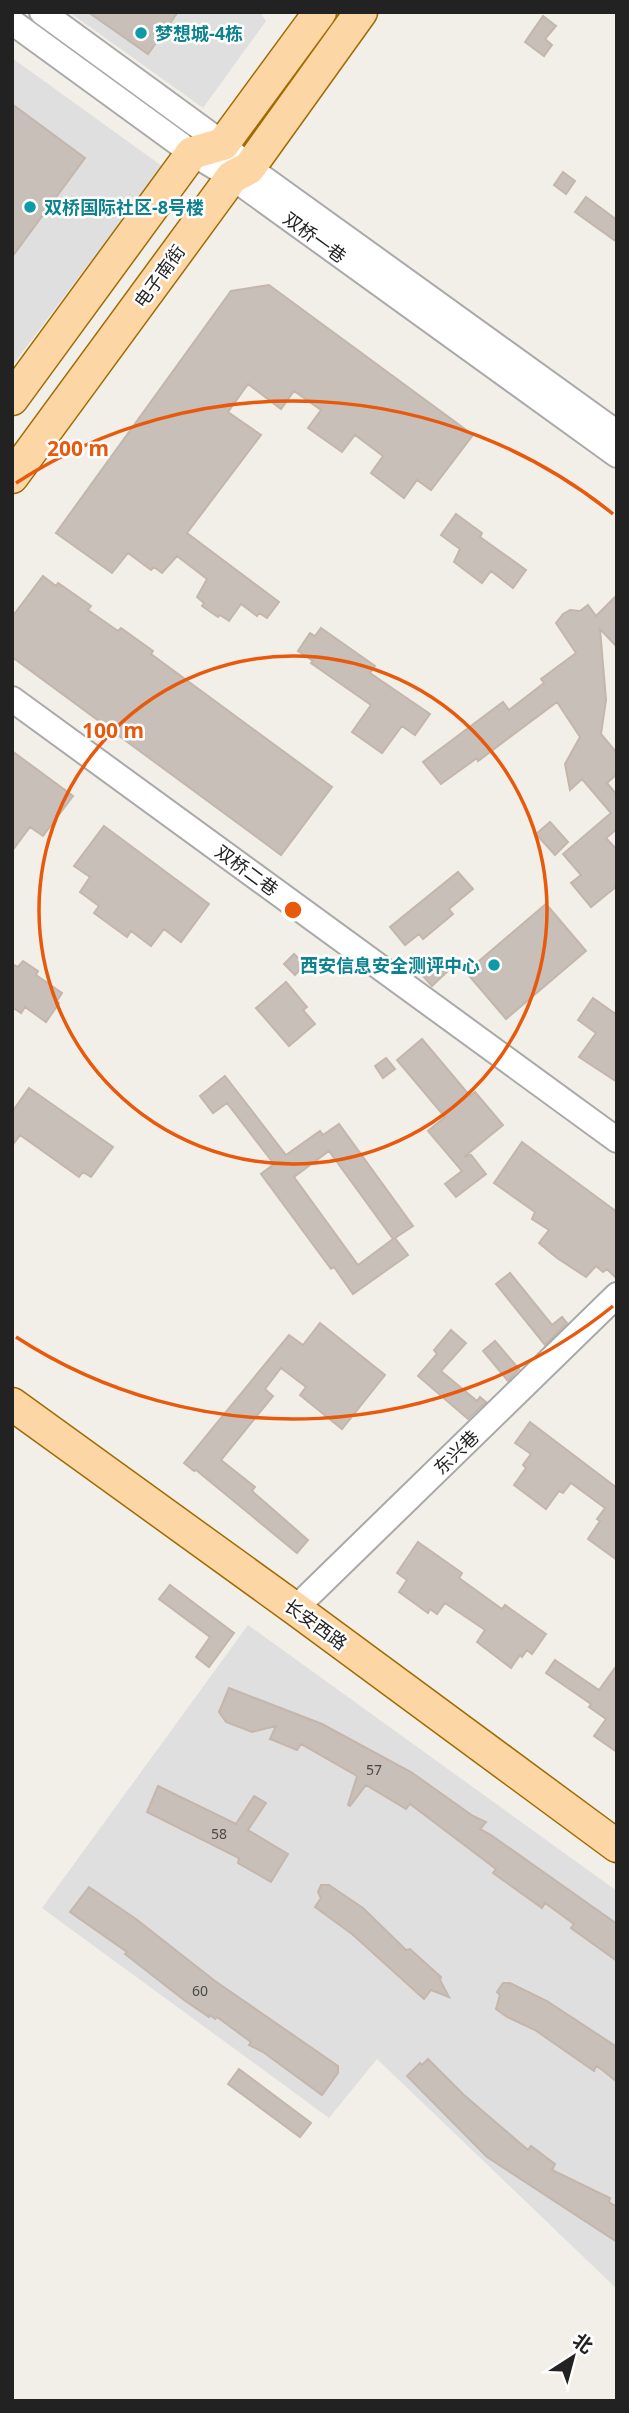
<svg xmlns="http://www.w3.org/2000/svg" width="629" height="2413" font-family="'Noto Sans','Noto Sans SC',sans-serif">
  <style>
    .residential { fill: #e0dfdf }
    .building { fill: #c7bfb8; stroke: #c4b6ab; stroke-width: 2; fill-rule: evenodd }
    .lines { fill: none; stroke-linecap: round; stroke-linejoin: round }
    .minor-casing { stroke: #a9a9a9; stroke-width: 28 }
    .major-casing { stroke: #a06b00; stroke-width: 35 }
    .minor { stroke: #fff; stroke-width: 24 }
    .major { stroke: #fcd6a4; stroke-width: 32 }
    .ring { fill: none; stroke: #e8590c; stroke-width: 3.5 }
    .culture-dot { fill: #0f9aa8; stroke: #fff; stroke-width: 2.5 }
    .labels { text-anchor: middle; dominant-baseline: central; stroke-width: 5; stroke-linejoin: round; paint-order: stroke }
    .number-label { font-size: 14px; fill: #4b4948 }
    .culture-label { font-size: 18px; font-weight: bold; fill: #0d838f; stroke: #fff; text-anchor: start }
    .street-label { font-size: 18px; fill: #222; stroke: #fff }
    .centre { fill: #e8590c; stroke: #fff; stroke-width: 3.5 }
    .ring-label { font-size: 21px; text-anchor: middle; font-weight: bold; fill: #e8590c; stroke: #fff; stroke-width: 5; stroke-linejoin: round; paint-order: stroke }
  </style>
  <rect width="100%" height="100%" fill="#f2efe9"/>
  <path class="residential" d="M69,12H260L266,21L203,108Z
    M12,58L162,166L12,366Z
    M248,1625L617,1891V2289L377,2059L329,2118L42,1908Z"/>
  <path class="building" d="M88,12H178L148,54Z
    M543,16L556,26L545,39L552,45L544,56L525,42Z
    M12,104L85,158L12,257Z
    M563,172L575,181L566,194L554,185Z
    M586,197L617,220V242L575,212Z
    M269,285L473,435L431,490L417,480L404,498L371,473L383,456L355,435L342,452L308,428L321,410L294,391L281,409L248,384L228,412L261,435L187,533L279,602L267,618L259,613L257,616L241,604L229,621L220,615L218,617L202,606L204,603L197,597L207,579L177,556L162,573L154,567L151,570L128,553L112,573L56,533L231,291Z
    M456,514L482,533L480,537L526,570L513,588L491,571L482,583L454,562L460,549L441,535Z
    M43,576L56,586L58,583L91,606L88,610L118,631L121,628L153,651L151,654L332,787L281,855L12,657V617Z
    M617,595V647L600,629L606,700L601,734L617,753V774L607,783L617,795V829L606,838L617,850V886L591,907L571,883L581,875L563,854L611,813L582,779L570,790L565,764L580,737L557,702L478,761L477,758L441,784L423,762L503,702L509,710L544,683L541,679L576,653L556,623L563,614L570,610L580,611L588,605L596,616Z
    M321,628L375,666L370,673L430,714L415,735L402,726L382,753L352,732L371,705L311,663L313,661L298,651L310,633L315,636Z
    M12,751L73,796L43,836L30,827L12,851Z
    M550,822L568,842L555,855L536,834Z
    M104,826L209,904L181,942L164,929L151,946L131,931L127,937L94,913L99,906L80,892L90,877L74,866Z
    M458,872L473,889L449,909L453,914L423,939L419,934L405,945L390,927Z
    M546,904L586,951L506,1019L466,972Z
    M294,954L305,964L295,975L284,964Z
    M443,958L452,967L432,986L423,976Z
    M23,961L38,971L36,975L62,993L57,1001L59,1003L46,1022L25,1007L21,1013L12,1007V964L18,967Z
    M286,982L307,1007L303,1010L315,1024L289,1046L256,1008Z
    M593,998L617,1015V1082L579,1057L596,1033L578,1020Z
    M422,1039L470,1096L475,1092L503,1125L464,1157L471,1155L486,1174L456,1197L445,1184L462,1171L428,1131L445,1117L397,1060Z
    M386,1058L395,1069L383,1078L375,1066Z
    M225,1076L286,1155L320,1131L323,1135L339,1124L413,1226L395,1238L408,1255L353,1294L334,1267L331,1269L261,1174L274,1164L227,1103L213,1113L200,1096ZM329,1151L393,1239L358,1265L294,1177Z
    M29,1088L113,1147L91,1177L83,1172L79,1177L20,1135L12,1146V1112Z
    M522,1142L617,1212V1279L607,1269L603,1272L596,1266L586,1277L557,1258L539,1243L549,1230L532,1219L535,1212L494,1183Z
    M510,1273L552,1325L562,1317L567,1323L545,1345L496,1284Z
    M320,1323L385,1375L342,1429L300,1395L306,1387L281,1368L265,1389L273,1396L221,1460L255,1487L252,1491L308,1540L297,1553L196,1470L194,1471L184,1463L289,1335L303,1345Z
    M451,1330L466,1343L441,1371L477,1401L480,1397L486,1402L468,1419L418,1376L437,1354L434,1350Z
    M495,1341L519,1369L508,1381L483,1351Z
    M530,1422L617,1488V1560L588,1539L600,1521L597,1519L605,1508L571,1483L563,1493L559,1491L546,1509L514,1485L526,1468L523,1465L531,1454L515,1443Z
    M418,1542L462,1573L459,1578L502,1609L505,1605L546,1634L532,1654L527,1650L522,1657L520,1655L511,1668L477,1642L485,1630L445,1603L437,1614L430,1609L428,1613L399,1592L407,1580L397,1573Z
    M170,1585L234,1633L209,1667L196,1657L210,1637L159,1599Z
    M555,1660L599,1690L617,1665V1752L594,1736L606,1719L589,1707L591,1704L546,1673Z
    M229,1688L322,1724L411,1772L473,1816L486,1822L480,1829L491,1835L617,1924V1961L571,1928L574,1924L545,1903L542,1908L493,1873L496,1869L410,1804L406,1809L366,1785L350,1806L348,1805L357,1776L301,1744L297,1750L270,1739L276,1726L252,1732L226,1722L219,1712Z
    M158,1786L236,1824L254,1796L266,1803L248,1830L288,1854L271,1882L238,1863L239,1858L147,1812Z
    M321,1885H329L363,1908L406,1950L410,1949L441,1977L440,1980L449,1997L431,1990L424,1999L352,1934L315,1907L321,1898L318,1892Z
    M89,1887L136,1919L215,1981L338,2066V2073L322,2095L263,2052L249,2045L251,2042L217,2017L215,2019L210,2015L209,2017L184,2000L125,1954L127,1952L70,1912Z
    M503,1983H510L547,2001L617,2047V2082L601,2069L596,2066L594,2071L535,2030L507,2017L496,2009L500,1995L497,1992Z
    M428,2059L464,2095L528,2150L531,2146L555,2164L552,2170L610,2198L609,2202L617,2207V2242L487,2157L407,2076L420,2063L422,2065Z
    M239,2069L311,2123L300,2137L228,2084Z"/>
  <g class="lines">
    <g class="minor-casing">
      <path id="minor" d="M42,12L223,144L249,168L617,433
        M12,22L192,153L232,177L617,455
        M12,699L617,1140
        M297,1610L307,1597L617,1295"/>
    </g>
    <g class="major-casing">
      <path id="major" d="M12,399L192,153L223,144L320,12
        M12,477L232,177L249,168L361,12
        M12,1404L297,1610L617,1846"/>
    </g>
    <use href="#minor" class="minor"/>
    <use href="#major" class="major"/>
  </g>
  <g class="ring">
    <circle cx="293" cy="910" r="254"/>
    <path d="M613 1306A509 509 0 0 1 16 1337M16 483A509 509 0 0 1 613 514"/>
  </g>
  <g class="culture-dot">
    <circle cx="141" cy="33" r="7"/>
    <circle cx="30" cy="207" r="7"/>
    <circle cx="494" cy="965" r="7"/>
  </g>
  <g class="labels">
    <g class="number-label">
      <text x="374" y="1769">57</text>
      <text x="219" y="1833">58</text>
      <text x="200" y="1990">60</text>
    </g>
    <g class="culture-label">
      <text x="155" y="33">梦想城-4栋</text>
      <text x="44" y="207">双桥国际社区-8号楼</text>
      <text x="480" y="965" text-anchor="end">西安信息安全测评中心</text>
    </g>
    <g class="street-label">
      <text transform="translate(315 237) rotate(36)">双桥一巷</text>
      <text transform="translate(159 276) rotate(-54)">电子南街</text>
      <text transform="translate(247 870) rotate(36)">双桥二巷</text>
      <text transform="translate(456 1452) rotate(-44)">东兴巷</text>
      <text transform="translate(316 1624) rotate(36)">长安西路</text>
    </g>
  </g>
  <circle cx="293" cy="910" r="10" class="centre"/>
  <g class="ring-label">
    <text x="78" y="456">200 m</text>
    <text x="113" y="738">100 m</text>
  </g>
  <rect width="629" height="2413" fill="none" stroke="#222222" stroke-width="28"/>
  <g transform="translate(573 2357) rotate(36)" stroke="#ffffff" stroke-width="5" paint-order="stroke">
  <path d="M0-5L12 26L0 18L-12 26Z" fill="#222222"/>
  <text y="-10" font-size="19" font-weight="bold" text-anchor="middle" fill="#222222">北</text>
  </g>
</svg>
